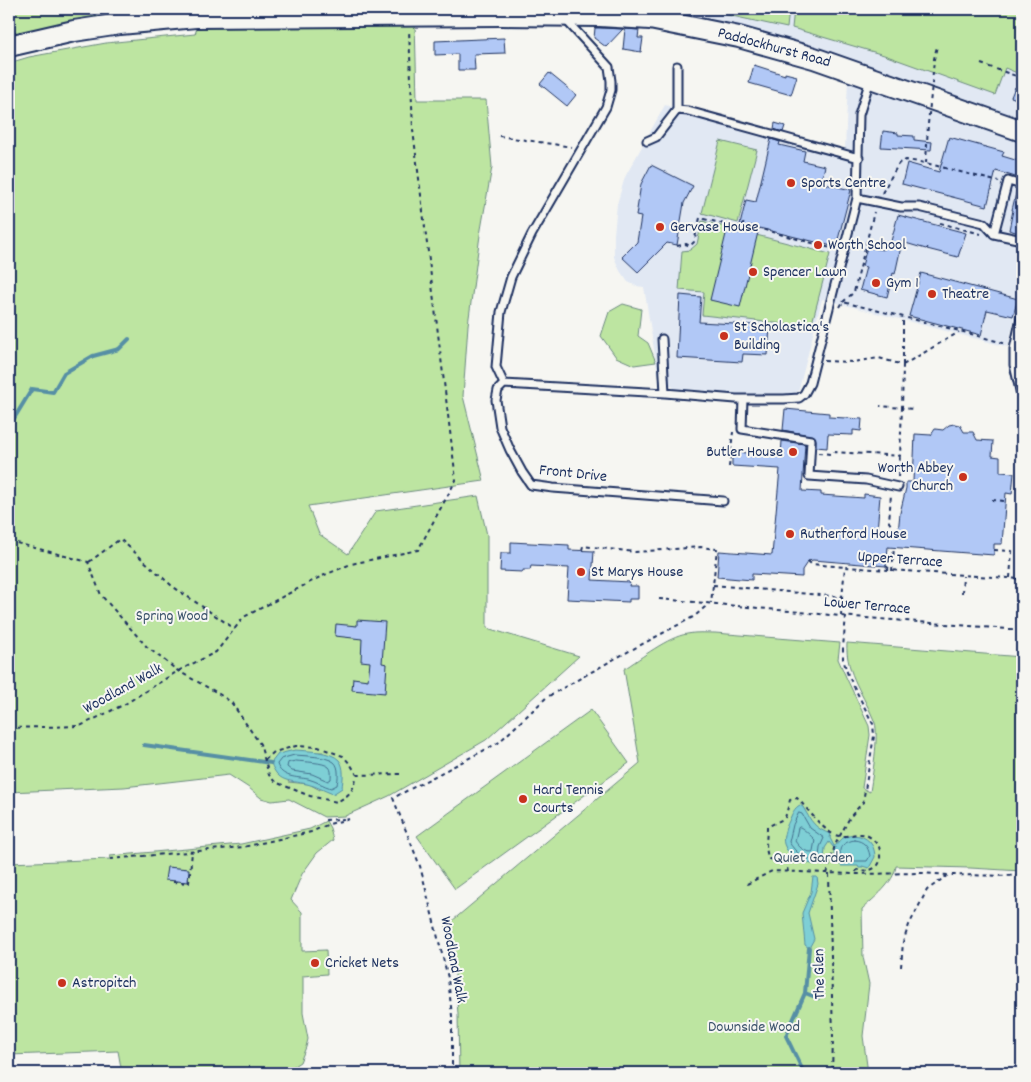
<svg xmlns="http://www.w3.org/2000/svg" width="1031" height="1082" font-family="Dekko,sans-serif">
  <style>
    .built { fill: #e1e8f3 }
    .green { fill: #bde5a1; stroke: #6c8a80; fill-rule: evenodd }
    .water { fill: #7ecfd5; stroke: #568fa5 }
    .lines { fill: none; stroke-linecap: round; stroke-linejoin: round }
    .shore { stroke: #436f8e; stroke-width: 1 }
    .stream { stroke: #568fa5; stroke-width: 4 }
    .building { fill: #b1c8f6; stroke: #1b2f5e }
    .service-casing { stroke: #1b2f5e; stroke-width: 11 }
    .secondary-casing { stroke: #1b2f5e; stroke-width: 24 }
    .path { stroke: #1b2f5e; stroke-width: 2; stroke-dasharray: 4 4; stroke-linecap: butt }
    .service { stroke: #f6f6f2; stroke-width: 7 }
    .secondary { stroke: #f6f6f2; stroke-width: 20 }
    .path-bridge { stroke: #1b2f5e; stroke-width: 2; stroke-dasharray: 4 4; stroke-linecap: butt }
    .poi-dot { fill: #c8321e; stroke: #f6f6f2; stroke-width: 2 }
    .labels { text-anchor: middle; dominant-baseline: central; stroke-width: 4; stroke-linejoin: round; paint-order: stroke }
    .street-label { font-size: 16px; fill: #1b2f5e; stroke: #f6f6f2 }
    .poi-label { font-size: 16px; fill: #1b2f5e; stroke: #f6f6f2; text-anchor: start }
    .park-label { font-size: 16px; fill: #3b536b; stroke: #f6f6f2 }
  </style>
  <rect width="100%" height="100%" fill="#f6f6f2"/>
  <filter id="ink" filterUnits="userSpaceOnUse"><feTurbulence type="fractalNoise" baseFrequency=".02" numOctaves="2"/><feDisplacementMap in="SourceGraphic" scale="10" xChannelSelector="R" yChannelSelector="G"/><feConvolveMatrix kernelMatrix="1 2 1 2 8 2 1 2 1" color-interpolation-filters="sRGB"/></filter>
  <g filter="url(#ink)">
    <path class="built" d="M501,9H1022V127L788,45Z
      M848,79L1022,139V286L1008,347L822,299L799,389L796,393L791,396L765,397L679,392L658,375L644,287L636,286L628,282L620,271L614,257V234L617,204L625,177L665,105L832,149L845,150Z"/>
    <path class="green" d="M9,9H114V13L9,37Z
      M700,9H789L787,28Z
      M794,9H1022V75L1005,68L995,95L884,55L792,28Z
      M415,21L417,100H486L492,167L480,235L468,325L463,396L484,481L308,506L319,534L348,554L376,511L478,496L487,535V628L579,656L486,740L389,796L345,816L324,817L289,799L272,801L261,798L249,788L229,775L124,787L9,792V63L29,57L106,43L195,34L197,28ZM310,752H323L320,790L309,784L288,782Z
      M720,141L757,150L738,223L702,213Z
      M702,221L830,254L811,327L702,315L704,292L679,290L682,251L690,250L697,244Z
      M623,304L641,309L638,336L648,343L656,362L634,365L616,357L601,336L609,312Z
      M715,633L840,643L838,659L846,677L869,726L870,735L862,788L870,792C872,778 879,735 875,723C865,696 845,673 847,643L1022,657V871L970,868L896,866C894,883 874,898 862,909L863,957L869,984L863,1036L868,1073H459L458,1014L455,975L446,926L640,763L624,669C641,658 668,637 687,634C696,632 706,633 715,633Z
      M591,710L629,763L455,889L417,836Z
      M326,821L330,828L333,840L317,853L302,874L291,900L302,912V951L326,950L327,974L303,976V1013L308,1039L306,1047L300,1062L283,1073H122L118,1051L9,1055V863L110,859V856L241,844L310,829Z"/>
    <path class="water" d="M295,750C307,751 331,751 339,760C345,767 343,779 342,788L333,794C325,791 316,786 307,784C289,780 278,783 271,763L278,754Z
      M800,805L803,807C811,821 815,829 831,834L830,838L834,846C839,844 840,840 843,838C853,833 866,835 872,845C874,848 875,854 875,857L869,868L862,866V868H859L858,866H841L834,854V848L829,842L825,848L824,860L819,865C806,864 788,858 784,844C782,837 786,827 789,821C792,814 794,808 800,805Z
      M813,877H817L818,884L808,913L814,939L809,948L805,945L802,913L811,892Z"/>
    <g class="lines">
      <path class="shore" d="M295,755C305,756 326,756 334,762C340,767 338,779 337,785L331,788C324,786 316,781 308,779C297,777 281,778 277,764L281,759Z
        M296,761C304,762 324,762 329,767C332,770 331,776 331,779L328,781L312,774L292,771L287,767L288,763Z
        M799,813L802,814L810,828L824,838L820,847L819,857L817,860C804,860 795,852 789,842L793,825Z
        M800,827C803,828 812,837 815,840L813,851L812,852C804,852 799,847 795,841L798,828Z
        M854,840C864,841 868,846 870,856L867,861H845C835,850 841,843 854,840Z"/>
      <path class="stream" d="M9,429L10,425L32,389L53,392L64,373L93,356L119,349L129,339
        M144,745L271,763
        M805,993L818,998
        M804,1073L786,1036L805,993L809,948"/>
    </g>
    <path class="building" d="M595,28H600L623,29L606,47L594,38Z
      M625,29L639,30L638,38H643L641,52L623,49Z
      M504,38L505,53L474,54L475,70H458V54L435,55V41Z
      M754,65L785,75V73L797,76L791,95L749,83Z
      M549,73L576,95L567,106L540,84Z
      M1015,87L1022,90V101L1011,97Z
      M775,123L785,126L783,132L774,129Z
      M883,131L898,133V135L914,136V140L932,142L931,150L881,147Z
      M949,137L1004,152L1002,156L1022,162V179L996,171L987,206L902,184L907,163L939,172Z
      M771,139L780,142L779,145L805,151L803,161L825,166L821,183L851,190L836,247L759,228L740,307L710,300L727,230L738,233L746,200L756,202Z
      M651,165L693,186L684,203L677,245L667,243L638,272L622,257L637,242L641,217L636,216L641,184Z
      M1017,189L1022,190V234L1009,230L1013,210H1012Z
      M898,215L966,233L958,257L927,249L928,247L926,249L902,242L895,274L893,273L887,297L860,290L866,267L862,266L867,247L883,250L885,243L890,245Z
      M921,273L1018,299L1013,316L987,310L981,335L909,316Z
      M680,295L701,297L699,322L770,326L768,355L743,354L742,362L677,358Z
      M785,409L829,413V417L862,419L861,431L853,430V435L828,434L827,448L816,447V440L814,436L783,430Z
      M954,424L960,425L964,432H973L977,440L993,441L992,456L1000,457V472L1014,473L1012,494L1006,493L1002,544H994V555L888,547L886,566L813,560L808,561L802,570V577L752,574V580L717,577L719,551L772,555L780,469L732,466V452L781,455L782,441L805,444L802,491L821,492V495L864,498V494L880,496L877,531L898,533L900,513L906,488V482H913L915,434L931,435L935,429L943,430L949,425Z
      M511,542L569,545V550L594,551L592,580L630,582L629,586H638V599H629V602L567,599L569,568L531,566L530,570H523V572L500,571L501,553H511Z
      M357,620L385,622L382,663L387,664L385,693L352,690L353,678L368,680L370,662L361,661L362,639L335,636L336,624L357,626Z
      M167,867L189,869L188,882L165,880Z"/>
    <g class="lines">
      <g class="service-casing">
        <path id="service" d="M677,66V110
          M647,141L656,137L677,110L688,111L859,158
          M857,198L901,207H919L984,223L994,234L1022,240
          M994,234L1008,181L1022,185
          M1022,313L1014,349V365L1022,399
          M662,339L665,393
          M504,384L665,393L736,399H784L799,398L804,394L810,383L857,198L859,115L870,80
          M504,384L496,367L501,312L511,277L532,234L606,107L611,90V81L609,67L565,19
          M504,384L498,390L496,400L500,427L510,450L522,472L531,485L553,488L723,501
          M743,399L742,429L811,440L809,476L866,480L898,487"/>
      </g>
      <g class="secondary-casing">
        <path id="secondary" d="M9,46L74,31L120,24L196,17L501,15L600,16L650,19L739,37L814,58L1022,131"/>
      </g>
      <path class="path" d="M981,64L1022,78
        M932,84L934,59L937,46
        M499,136L572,147
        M926,163L928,124
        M882,193L899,163L906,160L926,163L999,182
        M940,223L981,234
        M677,246L686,244L690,246L694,242L700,218L741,228L743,224L834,249
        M843,302L854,292L874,212
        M1019,304L1022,292
        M840,307L843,302L960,331L1007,344
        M824,361L853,362L879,358L903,365L902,408L880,406
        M903,365L959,332
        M903,365V318
        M818,453L831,454L835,452L900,456L902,408L914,409
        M729,467L733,432
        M898,477L900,456
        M992,500L1005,501
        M890,532L891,525L889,522L891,494
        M9,541L88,562L101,595L147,647L178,671L216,692L231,702L260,744L269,775L275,782L310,796L337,802C351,794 353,791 357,775L400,774
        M582,550L583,546L635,552L701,547L717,549L711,603
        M994,550L1012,551
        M808,561L811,564L845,567
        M89,562L120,539L172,586L235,629
        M886,566L892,571
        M892,571L894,547
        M1010,578L1012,551L1014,549
        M713,585L842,597L845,567L1022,579
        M962,593L963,576
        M659,599L706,603
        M841,616L842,597
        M9,728L80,726L125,704L178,671L216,652L244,617L320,577L351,564L418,550L456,480L413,130L409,30
        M265,760L274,752L296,746L318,747L343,756L351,765L357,775
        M325,820L344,819
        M110,859L243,847L311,832L329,824L349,819
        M788,872L786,862L769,859C764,847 767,839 767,827L785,818L790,800L797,798C808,809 820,827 833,834C848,842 861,824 876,843C879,846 880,848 880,853C880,859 881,863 876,867C871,871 864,871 857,870L854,874
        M827,874L835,845L850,817L863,802L874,736L873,724L848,675L843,659V647L846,616
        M829,874L833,1038L832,1073
        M173,882L189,883L192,852
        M747,884L772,871L854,874L923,873L948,875L1022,876
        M901,967L903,942L909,925L927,890L948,875
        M452,1073V1016L448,978L420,866L393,798L498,743L547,697L618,657L695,616L705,607L706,603L841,616L1022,630"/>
      <use href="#service" class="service"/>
      <use href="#secondary" class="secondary"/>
      <path class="path-bridge" d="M928,124L932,84"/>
    </g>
  </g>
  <g class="poi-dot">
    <circle cx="791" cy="183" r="5"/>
    <circle cx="660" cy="227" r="5"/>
    <circle cx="818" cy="245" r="5"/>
    <circle cx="753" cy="272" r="5"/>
    <circle cx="876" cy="283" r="5"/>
    <circle cx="932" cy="294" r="5"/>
    <circle cx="724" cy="336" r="5"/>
    <circle cx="793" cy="452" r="5"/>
    <circle cx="963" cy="477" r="5"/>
    <circle cx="790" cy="534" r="5"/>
    <circle cx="581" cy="572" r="5"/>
    <circle cx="523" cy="799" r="5"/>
    <circle cx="315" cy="963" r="5"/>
    <circle cx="62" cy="983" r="5"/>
  </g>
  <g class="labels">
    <g class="street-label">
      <text transform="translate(774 48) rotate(15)">Paddockhurst Road</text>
      <text transform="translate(573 474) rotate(6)">Front Drive</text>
      <text transform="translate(900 560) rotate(4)">Upper Terrace</text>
      <text transform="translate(867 606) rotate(5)">Lower Terrace</text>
      <text transform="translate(123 689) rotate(-29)">Woodland Walk</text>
      <text transform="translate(453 960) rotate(79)">Woodland Walk</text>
      <text transform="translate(820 974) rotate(-91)">The Glen</text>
    </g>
    <g class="poi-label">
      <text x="801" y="183">Sports Centre</text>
      <text x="670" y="227">Gervase House</text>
      <text x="828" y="245">Worth School</text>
      <text x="763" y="272">Spencer Lawn</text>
      <text x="886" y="283">Gym 1</text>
      <text x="942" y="294">Theatre</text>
      <text x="734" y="327">St Scholastica's<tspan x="734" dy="18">Building</tspan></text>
      <text x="783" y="452" text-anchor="end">Butler House</text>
      <text x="953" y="468" text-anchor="end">Worth Abbey<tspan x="953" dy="18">Church</tspan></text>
      <text x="800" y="534">Rutherford House</text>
      <text x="591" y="572">St Marys House</text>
      <text x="533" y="790">Hard Tennis<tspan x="533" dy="18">Courts</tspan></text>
      <text x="325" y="963">Cricket Nets</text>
      <text x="72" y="983">Astropitch</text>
    </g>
    <g class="park-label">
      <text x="172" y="616">Spring Wood</text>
      <text x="813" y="858">Quiet Garden</text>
      <text x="754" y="1027">Downside Wood</text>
    </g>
  </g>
  <rect width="1031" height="1082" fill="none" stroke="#f6f6f2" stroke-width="30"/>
  <rect x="15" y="15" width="1001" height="1052" fill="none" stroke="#1b2f5e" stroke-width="2" filter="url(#ink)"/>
</svg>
